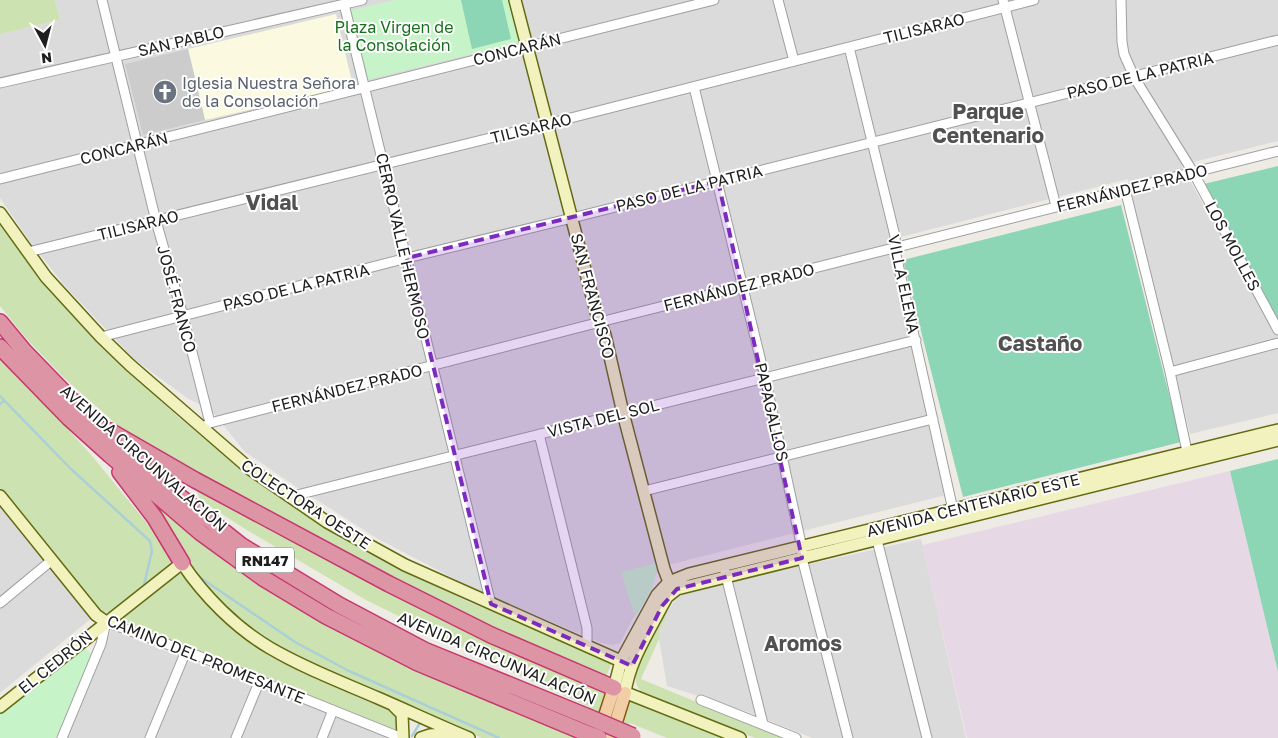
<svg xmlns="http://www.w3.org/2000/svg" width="1278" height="738" font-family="'Golos Text',sans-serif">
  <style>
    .residential { fill: #dcdbdb }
    .industrial { fill: #e6d8e4 }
    .education { fill: #fbfae1 }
    .religious { fill: #ccc }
    .grass { fill: #cce3b1 }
    .park { fill: #c7f3c8 }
    .pitch { fill: #8cd5b5 }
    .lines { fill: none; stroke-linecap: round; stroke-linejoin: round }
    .stream { stroke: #aacfd7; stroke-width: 2.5 }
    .street-casing { stroke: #9f9f9f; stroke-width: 11 }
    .secondary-casing { stroke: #646a11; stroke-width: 14 }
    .primary-casing { stroke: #885a10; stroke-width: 15 }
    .highway-casing { stroke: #c73770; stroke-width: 18 }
    .street { stroke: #fff; stroke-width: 9 }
    .secondary { stroke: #f2f2bf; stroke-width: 11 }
    .primary { stroke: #f2cea7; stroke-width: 12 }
    .highway { stroke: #dd95a6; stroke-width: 15 }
    .highway-bridge-casing { stroke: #c73770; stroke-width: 18; stroke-linecap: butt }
    .highway-bridge { stroke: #dd95a6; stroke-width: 15 }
    .marked { fill: #7b2cbf; fill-opacity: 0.2; stroke: #7b2cbf; stroke-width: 4; stroke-dasharray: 10 6; stroke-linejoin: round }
    .labels { text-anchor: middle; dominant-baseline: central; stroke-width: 4; stroke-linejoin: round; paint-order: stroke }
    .shield { fill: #fff; stroke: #626262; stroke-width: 1 }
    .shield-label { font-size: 15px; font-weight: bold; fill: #1e1e1e }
    .park-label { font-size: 16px; fill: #17711a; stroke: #fff }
    .street-label { font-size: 16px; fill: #1e1e1e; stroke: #fff }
    .worship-label { font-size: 16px; fill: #5b616d; stroke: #fff; text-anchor: start }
    .district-label { font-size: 21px; font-weight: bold; fill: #515151; stroke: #fff }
  </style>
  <rect width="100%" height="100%" fill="#eeebe5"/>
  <path class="residential" d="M55,0H1278V141L1181,165L1278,337V413L1190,434L1128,179L889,240L946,495L660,567L620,643L612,645L601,643L474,589L378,539L295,486L245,452L211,410L187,398L134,359L64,285L31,243L0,198V34L60,20Z
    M0,504L93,617L0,693Z
    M921,539L966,738H812L748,712L667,686L657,627L680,593Z
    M111,630L394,738H66Z"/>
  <path class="industrial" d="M1230,471L1278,672V738H967L922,545Z"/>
  <path class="education" d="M336,14L353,86L205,120L188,49Z"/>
  <path class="religious" d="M188,49L205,120L143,135L125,64Z"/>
  <path class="grass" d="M0,0H55L60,20L0,34Z
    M0,222L51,291L115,359L176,415L241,469L308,515L376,557L471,603L556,637L612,662L606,677L477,621L230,492L123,430L63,377L25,337L0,306Z
    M0,354L93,457L172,554L174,562L171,565L109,612L102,613L98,609L0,489Z
    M126,472L243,571L582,736L592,708L520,676L366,600L245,529L200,500L197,491L203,489L503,649L604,691L606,697L592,738H482L325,671L273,645L218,600L184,554Z
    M180,574L186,578L212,611L239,635L271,657L396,711L399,728L393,730L124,621L121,616L173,576Z
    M663,614L666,617L659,631L660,637L641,679L783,738H755L642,693C622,672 652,633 663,614Z
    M635,700L728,738H667L630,723L624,738H615L626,704L629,701Z"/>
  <path class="park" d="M395,0H510L521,42L366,80L349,11Z
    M657,563C657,584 646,600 635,617L621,572Z
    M83,647L93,655L56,738H0V714Z"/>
  <path class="pitch" d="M461,0H502L511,39L472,49Z
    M1278,166V319L1204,184Z
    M1121,205L1181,442L963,497L903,260Z
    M1278,459V672L1230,471Z"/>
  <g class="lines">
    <path class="stream" d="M0,396L71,469L150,541L152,551L143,589
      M0,404L4,401
      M198,576L295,642L349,671L499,738
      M412,736L420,723"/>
    <g class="street-casing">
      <path id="street" d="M102,0L156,221L183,316L210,423
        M778,0L794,61
        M1003,0L1056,206
        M1121,0L1122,42L1124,54L1134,77L1193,172L1278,330
        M344,4C394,204 441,404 491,604
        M849,47L895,236L896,255L953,510L952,515
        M0,83L362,0
        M694,87L765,378L802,548V558L848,738
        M0,179L714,0
        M1125,189L1170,372L1188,456
        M28,252L547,124L1034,0
        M101,337L407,258L572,218L1278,40
        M1170,372L1278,343
        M202,428L210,423L600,322L1278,151
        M539,434L587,628V646
        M644,491L933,419
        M289,497L916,340
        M877,540L927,738
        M725,572L763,724
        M0,603L52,560
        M701,700L796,738
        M62,738L101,644L106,622L186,651L402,738
        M150,738L186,651
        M236,738L260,680
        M322,738L333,710"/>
    </g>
    <g class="secondary-casing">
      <path id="secondary" d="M515,0L596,312L605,335L623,413L664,569L669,582L674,587
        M0,213L46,277L101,337L130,365L250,469L327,522L405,565L632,666
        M0,496L96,615L106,622
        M625,693C629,662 648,633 662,606L667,597L677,589L1278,440
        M394,706L402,714L403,738
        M0,707L182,563C204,596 236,628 270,648C304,668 341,682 378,698C408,711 438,725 469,738
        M421,738L430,735L454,733
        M740,738L614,688L621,661L657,595L669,582L689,574L1278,430"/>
    </g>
    <g class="primary-casing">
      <path id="primary" d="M600,731L614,688
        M611,738L625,693"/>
    </g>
    <g class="highway-casing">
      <path id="highway" d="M0,322L24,351L116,446L242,546L339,605L424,650L586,716
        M0,347L69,418L110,455L201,533L263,578L326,616L418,663L581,731
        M110,431L195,480L389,584L491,635L614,688
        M120,472L155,518L182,563"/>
    </g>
    <use href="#street" class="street"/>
    <use href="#secondary" class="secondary"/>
    <use href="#primary" class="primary"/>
    <use href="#highway" class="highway"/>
    <g class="highway-bridge-casing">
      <path id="highway-bridge" d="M586,716L633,736
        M581,731L599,738"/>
    </g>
    <use href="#highway-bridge" class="highway-bridge"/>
  </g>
  <path class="marked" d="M718,181L802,558L677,589L662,606L632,666L491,604L407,258Z"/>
  <defs>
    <g id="church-disc" transform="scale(1.25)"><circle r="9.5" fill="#6b7280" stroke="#fff"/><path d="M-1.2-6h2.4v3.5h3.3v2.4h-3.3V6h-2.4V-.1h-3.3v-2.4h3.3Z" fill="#fff"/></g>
  </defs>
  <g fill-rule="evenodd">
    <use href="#church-disc" x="165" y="92"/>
  </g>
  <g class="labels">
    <rect class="shield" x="236" y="547.5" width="58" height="25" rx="4"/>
    <g class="shield-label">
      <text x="265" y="560">RN147</text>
    </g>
    <g class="park-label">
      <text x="394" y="27">Plaza Virgen de<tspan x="394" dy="18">la Consolación</tspan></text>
    </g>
    <g class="street-label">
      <text transform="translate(924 28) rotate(-14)">TILISARAO</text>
      <text transform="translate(181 41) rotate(-13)">SAN PABLO</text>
      <text transform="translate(517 49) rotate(-14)">CONCARÁN</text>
      <text transform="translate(1140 75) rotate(-14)">PASO DE LA PATRIA</text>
      <text transform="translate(531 128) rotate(-14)">TILISARAO</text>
      <text transform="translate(124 148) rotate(-14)">CONCARÁN</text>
      <text transform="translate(689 188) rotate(-14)">PASO DE LA PATRIA</text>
      <text transform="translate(1132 188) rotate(-14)">FERNÁNDEZ PRADO</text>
      <text transform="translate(138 225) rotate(-14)">TILISARAO</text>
      <text transform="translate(403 246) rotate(77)">CERRO VALLE HERMOSO</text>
      <text transform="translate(1233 246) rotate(62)">LOS MOLLES</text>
      <text transform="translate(904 284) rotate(78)">VILLA ELENA</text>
      <text transform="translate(296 287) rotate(-14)">PASO DE LA PATRIA</text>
      <text transform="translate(739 287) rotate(-14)">FERNÁNDEZ PRADO</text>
      <text transform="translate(593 296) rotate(75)">SAN FRANCISCO</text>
      <text transform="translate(177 299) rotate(75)">JOSÉ FRANCO</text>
      <text transform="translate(347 388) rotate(-14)">FERNÁNDEZ PRADO</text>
      <text transform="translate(772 412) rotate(77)">PAPAGALLOS</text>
      <text transform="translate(603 418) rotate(-14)">VISTA DEL SOL</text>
      <text transform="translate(144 458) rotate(41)">AVENIDA CIRCUNVALACIÓN</text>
      <text transform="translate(306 504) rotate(33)">COLECTORA OESTE</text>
      <text transform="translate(973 505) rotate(-14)">AVENIDA CENTENARIO ESTE</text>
      <text transform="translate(497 658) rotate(23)">AVENIDA CIRCUNVALACIÓN</text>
      <text transform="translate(206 659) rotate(22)">CAMINO DEL PROMESANTE</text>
      <text transform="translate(55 662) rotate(-39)">EL CEDRÓN</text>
    </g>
    <g class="worship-label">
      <text x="182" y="83">Iglesia Nuestra Señora<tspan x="182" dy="18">de la Consolación</tspan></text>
    </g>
    <g class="district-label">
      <text x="988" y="111">Parque<tspan x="988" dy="24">Centenario</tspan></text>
      <text x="272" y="202">Vidal</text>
      <text x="1040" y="343">Castaño</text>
      <text x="803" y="643">Aromos</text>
    </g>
  </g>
  <g transform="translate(45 45) rotate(173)" stroke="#ffffff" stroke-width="4" paint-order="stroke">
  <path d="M0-4L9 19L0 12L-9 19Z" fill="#1e1e1e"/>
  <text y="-8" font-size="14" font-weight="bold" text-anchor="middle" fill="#1e1e1e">N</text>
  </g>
</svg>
